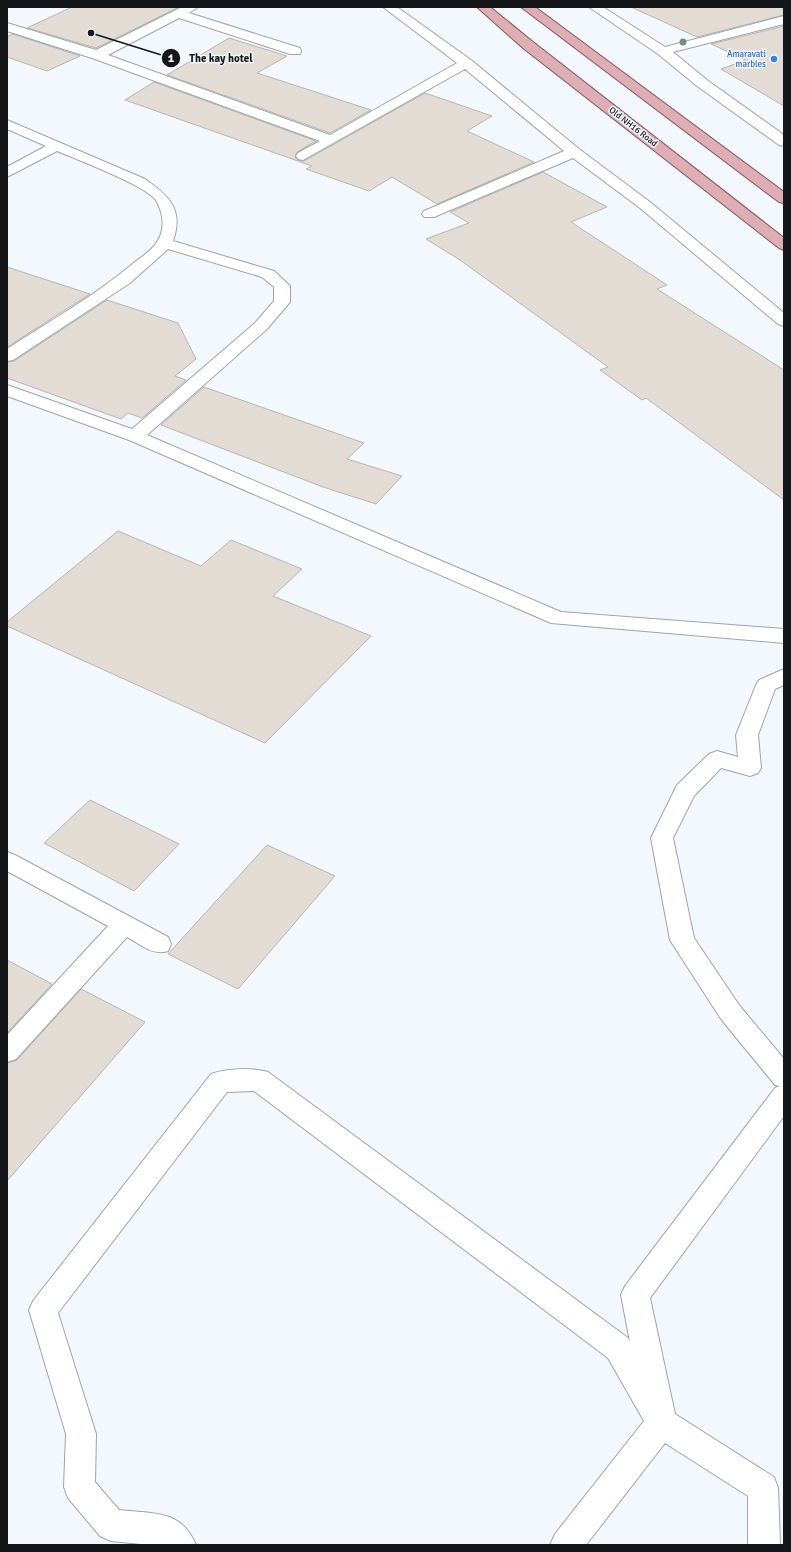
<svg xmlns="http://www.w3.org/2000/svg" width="791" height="1552" font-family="Signika,sans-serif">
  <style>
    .building { fill: #e2dcd5; stroke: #b9b4ae }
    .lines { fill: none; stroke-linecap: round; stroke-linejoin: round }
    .minor-casing { stroke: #9ea4aa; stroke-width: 2 }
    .major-casing { stroke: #88565c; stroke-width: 2 }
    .minor { fill: #fff; fill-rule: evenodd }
    .major { fill: #ddaeb3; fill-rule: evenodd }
    .tree { fill: #709087 }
    .shop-dot { fill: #3f7fe0; stroke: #f2f8fe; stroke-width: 1.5 }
    .labels { text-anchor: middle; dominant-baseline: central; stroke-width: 3; stroke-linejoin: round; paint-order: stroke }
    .far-shop-label { font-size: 9px; fill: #366cbe; stroke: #f2f8fe; text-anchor: end }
    .far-street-label { font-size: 9px; fill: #141619; stroke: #f2f8fe }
    .leader { fill: none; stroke: #141619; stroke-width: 1.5 }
    .callout-dot { fill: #141619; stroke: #f2f8fe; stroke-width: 1.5 }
    .mark-label { font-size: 12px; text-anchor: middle; font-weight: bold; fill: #fff }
    .callout-label { font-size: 11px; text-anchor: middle; font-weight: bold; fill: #141619; stroke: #f2f8fe; stroke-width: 3; stroke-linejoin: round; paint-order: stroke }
  </style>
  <rect width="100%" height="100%" fill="#f2f8fe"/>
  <path class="building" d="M72,7H179L96,48L27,28Z
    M631,7H784V15L697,37Z
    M784,26V106L721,69L746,60L711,44Z
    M13,34L80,56L47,71L7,57V37Z
    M229,38L287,56L257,73L371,110L330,133L167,75Z
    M154,82L316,141L297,152L295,157L298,160L304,161L425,93L492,116L467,131L534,162L437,204L392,177L369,191L306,169L312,166L125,100Z
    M543,172L607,207L571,222L667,285L657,289L784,370V500L646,398L642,400L600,370L608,367L460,260L426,239L469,223L450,212Z
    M7,267L90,294L7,347Z
    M107,300L178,323L196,359L175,376L186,380L142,418L128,413L121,419L7,378V362L14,361Z
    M204,387L364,443L347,459L402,476L376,504L323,487L161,425Z
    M118,531L201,566L231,540L302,569L273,596L371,636L265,743L7,626V622Z
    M90,800L179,844L134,891L44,843Z
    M267,845L335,876L238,989L168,954Z
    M7,960L52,984L7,1033Z
    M81,989L145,1022L7,1181V1063L17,1060Z"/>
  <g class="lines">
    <g class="minor-casing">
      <path id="minor" d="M182,7H198L189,13L300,48L301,51L300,54H290L179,18L108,55L330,135L457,63L383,7H397L471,60L579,149L650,202L784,313V326L778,324L640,208L573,158L434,217H424L422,214L424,211L564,151L465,69L303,160L298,159L296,156L298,153L320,141L92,58L7,31V23L96,50Z
        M589,7H603L665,47L784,16V24L673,52L707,80L784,135V146L779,145L697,86L658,54Z
        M7,120L145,179C169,196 184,209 173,241L274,271L290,286V302L267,329L147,435L561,612L784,629V643L551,623L129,440L7,396V385L132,429L255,323L274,301V287L262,277L168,249L130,283L13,360L7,361V349C50,321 96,295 135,262C143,256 152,250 157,242C166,229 163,211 155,199C142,184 78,160 57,151L7,177V167L46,146L7,129Z
        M784,669V685L775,689L758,735L761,768L758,773L750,776L721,768L694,796L673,838L694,938L739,1005L784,1059V1116L650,1298L675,1414L774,1477L778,1488L780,1545H748V1496L665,1443L586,1545H550L555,1534L644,1421L608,1358L254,1091L227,1092L58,1313L96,1434L95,1482L119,1510C153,1514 181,1509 196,1545H151L111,1541L100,1536L68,1498L64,1487L66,1434L29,1310L33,1301L211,1074C227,1069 252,1067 268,1072L628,1338L630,1342L621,1295L625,1286L775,1088L780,1086L775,1085L721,1019L670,940L651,838L677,785L709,754L717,751L738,757L736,735L756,685L759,680Z
        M7,852L15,855L168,937L171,944L168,951C152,956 140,944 127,937L16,1059L7,1062V1035L108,926L7,871Z"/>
    </g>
    <g class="major-casing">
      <path id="major" d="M477,7H490L533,42L784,238V250L779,248L523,48Z
        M521,7H535L784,192V203L779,202Z"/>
    </g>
    <use href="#minor" class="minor"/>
    <use href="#major" class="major"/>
  </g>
  <circle class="tree" cx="683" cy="42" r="3.5"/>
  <circle class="shop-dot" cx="774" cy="59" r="4"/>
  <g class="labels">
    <g class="far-shop-label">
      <text x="766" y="54">Amaravati<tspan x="766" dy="10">marbles</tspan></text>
    </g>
    <g class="far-street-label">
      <text transform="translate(633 127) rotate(38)">Old NH16 Road</text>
    </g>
  </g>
  <path class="leader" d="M91 33L171 58"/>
  <g class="callout-dot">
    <circle cx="91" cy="33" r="4"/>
    <circle cx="171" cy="58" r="10"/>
  </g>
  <g class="mark-label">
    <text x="171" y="62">1</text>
  </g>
  <g class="callout-label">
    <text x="221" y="62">The kay hotel</text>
  </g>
  <rect width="791" height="1552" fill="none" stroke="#141619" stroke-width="16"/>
</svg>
